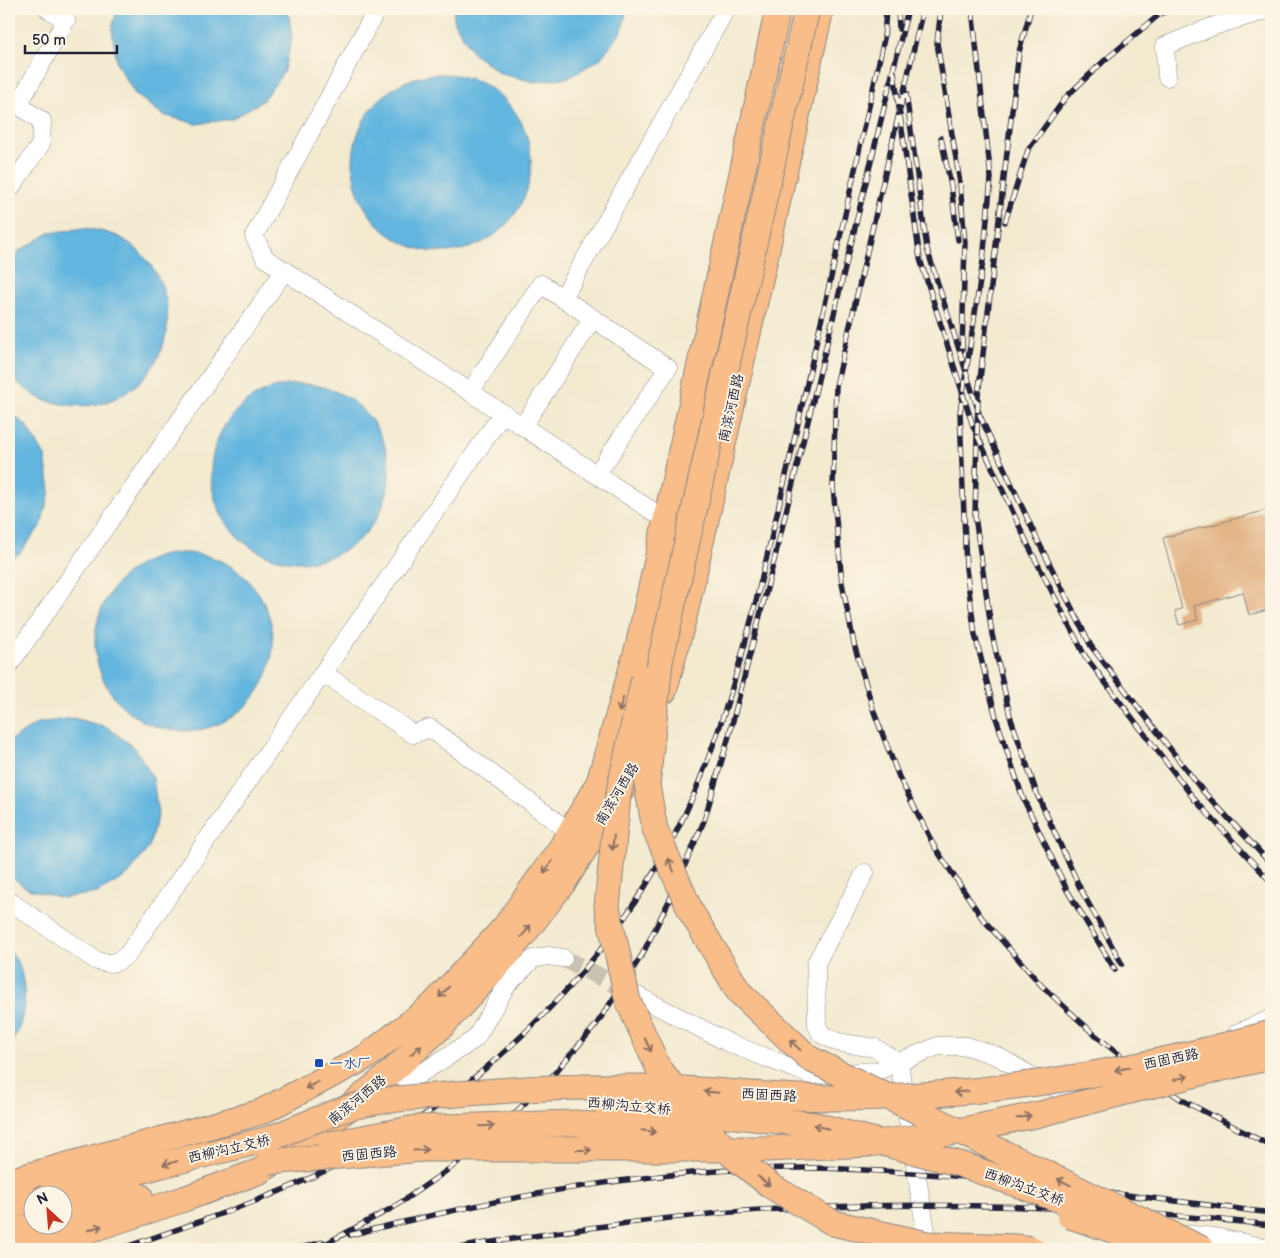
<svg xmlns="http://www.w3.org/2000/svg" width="1280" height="1258" font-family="'Balsamiq Sans','LXGW WenKai TC',sans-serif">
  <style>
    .water { fill: #64b6df; stroke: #436c8d }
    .building { fill: #e3b486 }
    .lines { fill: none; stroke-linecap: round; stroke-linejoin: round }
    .minor-tunnel { stroke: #c9c2b2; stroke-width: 18; stroke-dasharray: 18 9; stroke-linecap: butt }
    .minor-casing { stroke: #8a8686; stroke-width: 19 }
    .highway-casing { stroke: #8a8686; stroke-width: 27 }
    .minor { stroke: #fff; stroke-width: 18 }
    .highway { stroke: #f8bd89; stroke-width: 25 }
    .rail-casing { stroke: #22223b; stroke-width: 5.5 }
    .rail { stroke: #fcf5e5; stroke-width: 4; stroke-dasharray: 11; stroke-linecap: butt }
    .highway-bridge-casing { stroke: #8a8686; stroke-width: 27; stroke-linecap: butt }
    .highway-bridge { stroke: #f8bd89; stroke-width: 25 }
    .oneway { stroke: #8d7062 }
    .transit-dot { fill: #1a4fb4; stroke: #fcf5e5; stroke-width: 2 }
    .labels { text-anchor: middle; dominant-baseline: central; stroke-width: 4; stroke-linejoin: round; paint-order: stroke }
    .street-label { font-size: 14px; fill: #22223b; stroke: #fcf5e5 }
    .transit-label { font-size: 14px; fill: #164399; stroke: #fcf5e5; text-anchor: start }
  </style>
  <rect width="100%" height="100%" fill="#fcf5e5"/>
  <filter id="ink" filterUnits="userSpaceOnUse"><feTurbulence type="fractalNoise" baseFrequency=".02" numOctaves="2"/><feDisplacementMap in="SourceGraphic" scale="10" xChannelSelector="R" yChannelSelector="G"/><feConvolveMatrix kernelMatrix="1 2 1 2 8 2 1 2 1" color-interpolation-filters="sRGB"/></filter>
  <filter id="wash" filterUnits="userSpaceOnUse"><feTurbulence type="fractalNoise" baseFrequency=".0096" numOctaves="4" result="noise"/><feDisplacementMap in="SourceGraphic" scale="20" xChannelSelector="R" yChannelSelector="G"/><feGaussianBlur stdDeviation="1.12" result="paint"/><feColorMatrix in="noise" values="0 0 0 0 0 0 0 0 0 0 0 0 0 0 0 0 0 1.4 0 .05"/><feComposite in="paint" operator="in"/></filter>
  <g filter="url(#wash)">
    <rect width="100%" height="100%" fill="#f3ead0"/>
    <path class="water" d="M117,9H288L292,39L283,73L262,101L232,119L197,124L163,115L135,94L117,64L112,29Z
      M453,9H627L622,31L600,59L570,77L535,82L501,74L473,53L455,23Z
      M353 163a89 89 0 1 1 178 0a89 89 0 1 1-178 0Z
      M84,228C95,230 107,232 117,236C133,243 147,258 155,272C195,340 134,422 58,403C52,402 44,401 39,398C30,393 20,384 12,378L9,373V264L19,251L49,233Z
      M211 473a89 89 0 1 1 178 0a89 89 0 1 1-178 0Z
      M9,412L27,426L45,456L50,491L41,525L20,553L9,560Z
      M95 642a89 89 0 1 1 178 0a89 89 0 1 1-178 0Z
      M73,718L107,727L135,748L153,778L158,813L149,847L128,875L97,893L62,898L28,889L9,875V741L38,723Z
      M9,948C12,954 18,961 20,968C28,994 25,1025 9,1046Z"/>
    <g id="blocks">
      <path class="building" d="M1271,509V609L1249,615L1243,592L1194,606L1198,620L1179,625L1175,611L1182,609L1163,538Z"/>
    </g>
  </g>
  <g filter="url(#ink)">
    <use href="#blocks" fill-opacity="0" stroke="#8a8686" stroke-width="1"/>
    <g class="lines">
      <path class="minor-tunnel" d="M563,958L624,989"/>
      <g class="minor-casing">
        <path id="minor" d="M377,9L254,236L265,258L666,520
          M1167,77L1165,46L1214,26L1271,9
          M9,99L42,121L41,144L9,190
          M18,105L66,20L48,9
          M563,298L726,9
          M470,392L541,284L668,368L597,474
          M523,426L593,318
          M9,665L285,270
          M323,673L413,734L430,728L570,832
          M865,873L816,963L817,1025L821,1034L837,1042L875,1048L899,1063L926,1233L934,1249
          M9,901L97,961C110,965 118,963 128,954L503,413
          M624,989L731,1044L811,1075L877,1071L938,1046H967L997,1056L1040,1081L1069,1094L1091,1095
          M1237,1033L1271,1019
          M388,1075L415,1077L475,1039L507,985L533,959L548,956L563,958
          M1180,1236C1199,1231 1250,1245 1271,1249"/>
      </g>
      <g class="highway-casing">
        <path id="highway" d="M664,691L685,613L821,9
          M9,1181L261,1112L366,1057L432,1006L504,928L561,848L599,782L638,647L778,9
          M48,1196L162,1165L269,1139
          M9,1206L32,1200
          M62,1217L140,1196
          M9,1232L33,1226
          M14,1249L80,1233L184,1199L260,1171L308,1141L388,1075L443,1025L509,953L564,882L622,789"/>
      </g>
      <use href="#minor" class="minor"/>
      <use href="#highway" class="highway"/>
      <g class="rail-casing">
        <path id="rail" d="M898,9L899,29
          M923,9L836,386L833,487L842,583L854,644L874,712L899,777L934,846L982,918L1042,986L1095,1035L1141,1072L1182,1100L1271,1146
          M941,9L937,43L960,183L965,243L962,350
          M972,9L991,178L983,261L960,412L966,568L975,635L997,721L1023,798L1067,890L1115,970
          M1031,9L1019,52L978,396L975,516L992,634L1010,716L1037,794L1080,888L1122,964
          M894,72L920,259L973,426L1029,547L1085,656L1195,800L1271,882
          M906,93L927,249L980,416L1036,537L1091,646L1202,790L1271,864
          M941,138L951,186L958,240
          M1005,222L1028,150L1066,97L1105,60L1160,14L1172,9
          M350,1235C501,1197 654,1167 811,1168C850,1168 889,1172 928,1174C1043,1183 1157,1199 1271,1213
          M120,1249C217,1216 316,1184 403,1128C416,1120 430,1112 442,1103C557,1017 654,902 705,767C744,666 766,559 791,454C823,316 853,177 884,39L886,9
          M297,1249L323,1242
          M316,1249L394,1207L452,1167L508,1120L553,1075L596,1025L642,955L672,895L704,821L729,736L775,557L908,9
          M455,1249L479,1244C573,1230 666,1216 761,1210C931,1200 1102,1206 1271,1225"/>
      </g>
      <use href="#rail" class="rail"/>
      <g class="highway-bridge-casing">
        <path id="highway-bridge" d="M807,9L660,662L647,785L655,829L690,910L739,992L810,1059L1202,1249
          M644,678L618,796L607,907L628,1001L658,1067L701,1123L734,1157L771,1186L833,1223L927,1244L1019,1247L1032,1249
          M601,1101L816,1125L960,1164L1094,1212
          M269,1139C294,1129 319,1118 345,1109C377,1099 412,1098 446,1095C520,1088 595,1085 670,1088C724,1091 779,1098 833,1098C982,1098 1129,1073 1271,1033
          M330,1144L416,1128L575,1123L695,1136
          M268,1162L423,1149H767L869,1144L949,1133L1040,1114L1209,1071L1271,1057
          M1070,1216L1169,1249"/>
      </g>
      <use href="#highway-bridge" class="highway-bridge"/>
    </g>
    <defs><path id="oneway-shaft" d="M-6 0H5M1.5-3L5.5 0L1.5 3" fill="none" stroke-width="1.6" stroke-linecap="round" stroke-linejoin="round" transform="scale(1.25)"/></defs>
    <g class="oneway">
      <use href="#oneway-shaft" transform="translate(621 705) rotate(106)"/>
      <use href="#oneway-shaft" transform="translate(613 843) rotate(96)"/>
      <use href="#oneway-shaft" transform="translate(671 865) rotate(-114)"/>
      <use href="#oneway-shaft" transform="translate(548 867) rotate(126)"/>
      <use href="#oneway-shaft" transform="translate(526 931) rotate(-52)"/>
      <use href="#oneway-shaft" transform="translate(444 992) rotate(133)"/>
      <use href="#oneway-shaft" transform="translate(648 1045) rotate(65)"/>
      <use href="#oneway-shaft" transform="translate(795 1045) rotate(-137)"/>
      <use href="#oneway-shaft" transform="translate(416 1050) rotate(-42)"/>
      <use href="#oneway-shaft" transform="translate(1122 1069) rotate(168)"/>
      <use href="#oneway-shaft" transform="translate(1181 1078) rotate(-14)"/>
      <use href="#oneway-shaft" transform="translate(312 1085) rotate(153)"/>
      <use href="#oneway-shaft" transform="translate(711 1092) rotate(-175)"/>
      <use href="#oneway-shaft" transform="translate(961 1092) rotate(175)"/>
      <use href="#oneway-shaft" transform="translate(1024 1117) rotate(-12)"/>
      <use href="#oneway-shaft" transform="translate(487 1126) rotate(-2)"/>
      <use href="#oneway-shaft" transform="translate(821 1127) rotate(-167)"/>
      <use href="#oneway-shaft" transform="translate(649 1131) rotate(6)"/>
      <use href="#oneway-shaft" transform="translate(421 1150) rotate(-3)"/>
      <use href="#oneway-shaft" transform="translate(584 1150)"/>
      <use href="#oneway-shaft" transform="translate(170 1163) rotate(166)"/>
      <use href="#oneway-shaft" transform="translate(764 1181) rotate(38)"/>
      <use href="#oneway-shaft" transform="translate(1064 1182) rotate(-154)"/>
      <use href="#oneway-shaft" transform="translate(95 1228) rotate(-18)"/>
    </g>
  </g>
  <rect class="transit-dot" x="314" y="1058" width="10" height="10" rx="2.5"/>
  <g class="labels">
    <g class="street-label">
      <text transform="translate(731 408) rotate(-77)">南滨河西路</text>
      <text transform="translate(617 794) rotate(-59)">南滨河西路</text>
      <text transform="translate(1171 1059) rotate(-12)">西固西路</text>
      <text transform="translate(769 1095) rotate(3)">西固西路</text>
      <text transform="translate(357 1100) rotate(-39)">南滨河西路</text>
      <text transform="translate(629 1106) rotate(5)">西柳沟立交桥</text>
      <text transform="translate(229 1149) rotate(-13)">西柳沟立交桥</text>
      <text transform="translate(369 1154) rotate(-5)">西固西路</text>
      <text transform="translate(1024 1187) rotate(20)">西柳沟立交桥</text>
    </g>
    <g class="transit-label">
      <text x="329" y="1063">一水厂</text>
    </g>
  </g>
  <rect width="1280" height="1258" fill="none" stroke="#fcf5e5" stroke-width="30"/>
  <g transform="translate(48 1210) rotate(334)"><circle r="24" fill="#fcf5e5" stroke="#a5a1a1"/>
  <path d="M0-4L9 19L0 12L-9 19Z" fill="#c8321e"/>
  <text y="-8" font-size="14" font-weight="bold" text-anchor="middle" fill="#22223b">N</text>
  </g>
  <path d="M25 45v8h92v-8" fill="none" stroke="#22223b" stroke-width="2.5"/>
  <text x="32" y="45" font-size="15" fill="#22223b" stroke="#fcf5e5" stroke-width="4" paint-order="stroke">50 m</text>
</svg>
